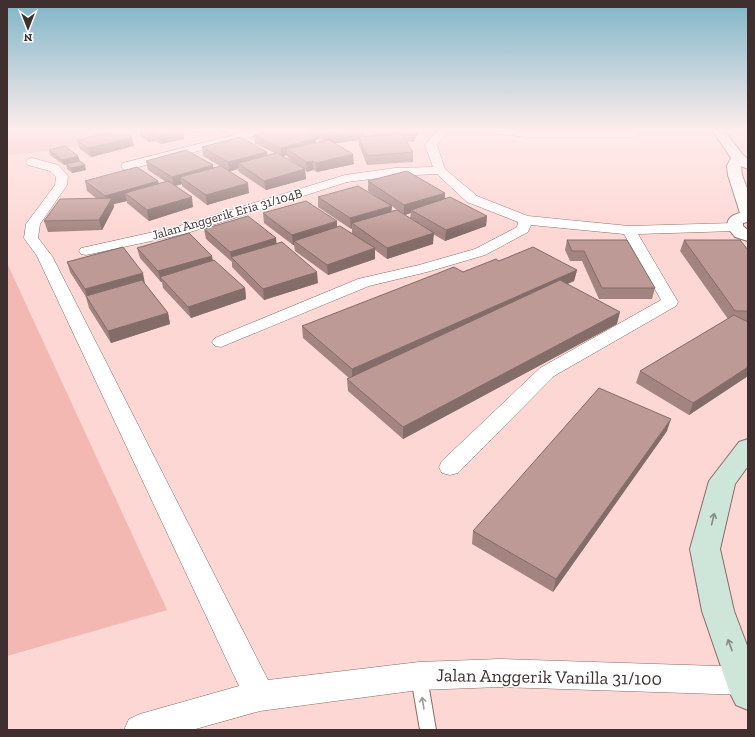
<svg xmlns="http://www.w3.org/2000/svg" width="755" height="737" font-family="'Zilla Slab',serif">
  <style>
    .green { fill: #f4b8b2 }
    .lines { fill: none; stroke-linecap: round; stroke-linejoin: round }
    .service-casing { stroke: #8b6b68; stroke-width: 2 }
    .minor-casing { stroke: #8b6b68; stroke-width: 1 }
    .tertiary-casing { stroke: #8b6b68; stroke-width: 2 }
    .secondary-casing { stroke: #8b6b68; stroke-width: 2 }
    .service { fill: #fff; fill-rule: evenodd }
    .minor { fill: #fff; fill-rule: evenodd }
    .tertiary { fill: #fff; fill-rule: evenodd }
    .secondary { fill: #cee5d9; fill-rule: evenodd }
    .wall { fill: #a38481; fill-rule: evenodd }
    .shaded-wall { fill: #846c69 }
    .building { fill: #bd9a96; stroke: #846c69 }
    .oneway { stroke: #868a84 }
    .oneway2 { stroke: #9f9897 }
    .labels { text-anchor: middle; dominant-baseline: central; stroke-width: 3; stroke-linejoin: round; paint-order: stroke }
    .far-street-label { font-size: 13px; fill: #3f302f; stroke: #fff }
    .near-street-label { font-size: 18px; fill: #3f302f; stroke: #fff }
  </style>
  <rect width="100%" height="100%" fill="#fdd7d4"/>
  <path class="green" d="M7,130H147L59,150L7,155Z
    M7,263L167,610L7,656Z"/>
  <g class="lines">
    <g class="service-casing">
      <path id="service" d="M419,669L425,672L427,677L436,730H420L411,677L413,672Z"/>
    </g>
    <g class="minor-casing">
      <path id="minor" d="M254,130H270L269,132L127,170L123,169L121,166L123,163Z
        M438,130H448L437,145L445,169L477,196L528,216L629,226L735,223L740,224L742,227L740,230L735,231L638,234L678,302L676,306L554,376L458,473L450,475L442,473L439,467L442,461L540,368L661,300L624,234L531,225L528,232L485,255L427,272L369,286L221,347L215,346L212,342L215,338L358,279L419,265L475,249L517,227L518,222L467,202L437,174L395,176L347,182L184,234L86,255L81,254L79,251L81,248L86,247L176,227L345,175L395,168L433,167L425,145Z
        M482,130L634,131L639,134L634,137H529L487,133L483,132Z
        M32,158L58,165L68,176L67,185L40,224L38,238L52,256L268,680L419,662L500,659L748,667V695L500,687L419,690L260,711L192,730H124L129,719L140,714L239,686L37,256L24,238L26,224L55,185L56,177L50,171L28,165L26,162L28,159Z"/>
    </g>
    <g class="tertiary-casing">
      <path id="tertiary" d="M712,130H724L743,155L748,159V169L741,166L742,175L748,191V222L743,223V226L748,230V241L735,237L727,227C727,218 732,215 740,213L728,175L727,166L731,158Z"/>
    </g>
    <g class="secondary-casing">
      <path id="secondary" d="M748,439V466L735,484L720,549L734,611L748,648V710L736,705L730,693L702,611L690,549L709,481L739,442Z"/>
    </g>
    <use href="#service" class="service"/>
    <use href="#minor" class="minor"/>
    <use href="#tertiary" class="tertiary"/>
    <use href="#secondary" class="secondary"/>
  </g>
  <path class="wall" d="M139,130H183L184,139L161,144L155,141L149,142L140,136Z
    M188,130H214L193,133Z
    M217,130H235L222,133Z
    M304,130H362L364,131V136L375,135L376,130H420L413,142L406,141L413,152V162L367,165L359,145V140L335,143L354,164L317,172L313,170L307,172L305,170L306,179L266,190L239,172L238,169L230,171L249,193L207,205L182,186V184L175,186L193,207L149,221L127,203V201L114,204V207L102,230L48,232L44,221L96,198L87,191L85,181H158L159,184L166,182L148,170L146,161L213,165V168L220,166L203,156L202,147L267,152V155L275,153L255,144L254,135L306,134L304,131ZM319,139L321,141L316,143V140ZM287,155L288,158L297,165L283,157Z
    M77,140L134,146L91,157L80,149Z
    M49,150L80,161L86,170L72,173L67,169L66,164L64,165L50,155Z
    M368,181L445,193V199L487,216L486,226L445,241L433,234V244L387,259L375,250V259L328,275L295,251L294,245H293L264,223L263,213L337,227L352,233V228L351,229L318,207V197L383,201L368,191ZM392,206L397,210L391,211ZM411,213L410,218L405,215Z
    M204,229L276,238V244L318,283L264,300L232,267V262L206,239Z
    M567,240L655,288L652,299H599L582,261H570L565,250Z
    M684,240L748,250V376L689,415L636,383L640,371L728,319L680,251Z
    M137,248L213,260L245,288L246,299L191,318L163,288L162,282H161L140,258Z
    M499,261L577,270L574,281L567,284L617,324L403,439L348,391L347,379L349,378L303,338L302,326L463,272Z
    M67,262L145,284L168,313L170,324L111,343L89,308L86,297L70,272Z
    M667,431L553,592L472,544L473,531Z"/>
  <path class="shaded-wall" d="M183,130L184,139L161,144L159,136Z
    M193,130H214L193,133Z
    M222,130H235L222,133Z
    M319,130V139L316,140V147L287,149V155L282,157L281,148L311,139V132Z
    M416,130H420L413,142L414,133Z
    M364,131V140L359,137V140L324,145V136Z
    M154,132L155,141L149,142L148,134Z
    M132,137L134,146L91,157L88,148Z
    M267,152L268,161L238,163V169L229,172L228,162Z
    M353,154L354,164L317,172L316,163Z
    M78,156L80,161L64,165L62,160Z
    M313,161V170L307,172L306,162Z
    M85,165L86,170L72,173L71,168Z
    M213,165L214,175L180,177L182,184L174,186L172,177Z
    M305,169L306,179L266,190L264,181Z
    M158,181L160,191L125,193L127,201L114,204V207L102,230L99,220L107,206L105,196Z
    M248,183L249,193L207,205L206,195Z
    M445,193V203L411,210V213L404,215V205Z
    M192,197L193,207L149,221L147,210Z
    M392,206L391,216L352,223V228L351,229L350,218Z
    M487,216L486,226L445,241L446,230Z
    M337,221V232L294,241V245H293L292,235Z
    M434,233L433,244L387,259V248Z
    M276,238L277,248L231,257L232,262L230,252Z
    M375,248V259L328,275L327,265Z
    M212,256L214,266L160,277L162,282H161L158,271Z
    M577,270L574,281L352,381V369Z
    M317,272L318,283L264,300L263,289Z
    M143,273L145,284L88,300L85,289Z
    M245,288L246,299L191,318L188,307Z
    M620,312L617,324L403,439V427Z
    M168,313L170,324L111,343L108,331Z
    M748,367V376L689,415L693,403Z
    M671,419L667,431L553,592L556,579Z"/>
  <path class="building" d="M121,130L132,137L88,148L77,140Z
    M142,130H183L159,136L154,132L148,134Z
    M274,130H297L316,138L281,148L254,135Z
    M309,130H362L364,131L324,136L319,130L311,132Z
    M375,130H416L414,133Z
    M402,134L413,152L367,156L359,137Z
    M240,137L267,152L228,162L202,147Z
    M329,140L353,154L316,163L313,161L306,162L287,149Z
    M65,146L78,156L62,160L49,150Z
    M186,150L213,165L172,177L146,161Z
    M277,153L305,169L264,181L238,163Z
    M80,161L85,165L71,168L66,164Z
    M221,166L248,183L206,195L180,177Z
    M137,167L158,181L105,196L85,181Z
    M407,171L445,193L404,205L368,181Z
    M168,181L192,197L147,210L125,193Z
    M358,186L392,206L350,218L318,197Z
    M450,197L487,216L446,230L411,210Z
    M112,198L99,220L44,221L60,199Z
    M306,201L337,221L292,235L263,213Z
    M397,210L434,233L387,248L352,223Z
    M248,216L276,238L230,252L204,229Z
    M340,226L375,248L327,265L294,241Z
    M189,233L212,256L158,271L137,248Z
    M567,240H627L655,288H602L584,251H572Z
    M684,240H740L748,250V311H735Z
    M282,242L317,272L263,289L231,257Z
    M123,247L143,273L85,289L67,262Z
    M533,247L577,270L352,369L302,326L454,267L463,272L496,259L499,261Z
    M214,260L245,288L188,307L160,277Z
    M142,280L168,313L108,331L86,296Z
    M560,280L620,312L403,427L347,379Z
    M734,315L748,322V367L693,403L640,371Z
    M599,388L671,419L556,579L473,531Z"/>
  <defs><path id="oneway-shaft" d="M-6 0H5M1.5-3L5.5 0L1.5 3" fill="none" stroke-width="1.6" stroke-linecap="round" stroke-linejoin="round"/></defs>
  <g class="oneway">
    <use href="#oneway-shaft" transform="translate(713 519) rotate(-76)"/>
    <use href="#oneway-shaft" transform="translate(730 645) rotate(-110)"/>
  </g>
  <use class="oneway2" href="#oneway-shaft" transform="translate(423 703) rotate(-99)"/>
  <linearGradient id="sky" x2="0" y2="1"><stop stop-color="#7eb5c8"/><stop offset="0.56" stop-color="#feedec"/><stop offset="1" stop-color="#feedec" stop-opacity="0"/></linearGradient>
  <rect width="755" height="233" fill="url(#sky)"/>
  <g class="labels">
    <g class="far-street-label">
      <text transform="translate(227 214) rotate(-16)">Jalan Anggerik Eria 31/104B</text>
    </g>
    <g class="near-street-label">
      <text transform="translate(549 677) rotate(1)">Jalan Anggerik Vanilla 31/100</text>
    </g>
  </g>
  <rect width="755" height="737" fill="none" stroke="#3f302f" stroke-width="16"/>
  <g transform="translate(28 28) rotate(180)" stroke="#ffffff" stroke-width="3" paint-order="stroke">
  <path d="M0-3L7 15L0 10L-7 15Z" fill="#3f302f"/>
  <text y="-6" font-size="11" font-weight="bold" text-anchor="middle" fill="#3f302f">N</text>
  </g>
</svg>
